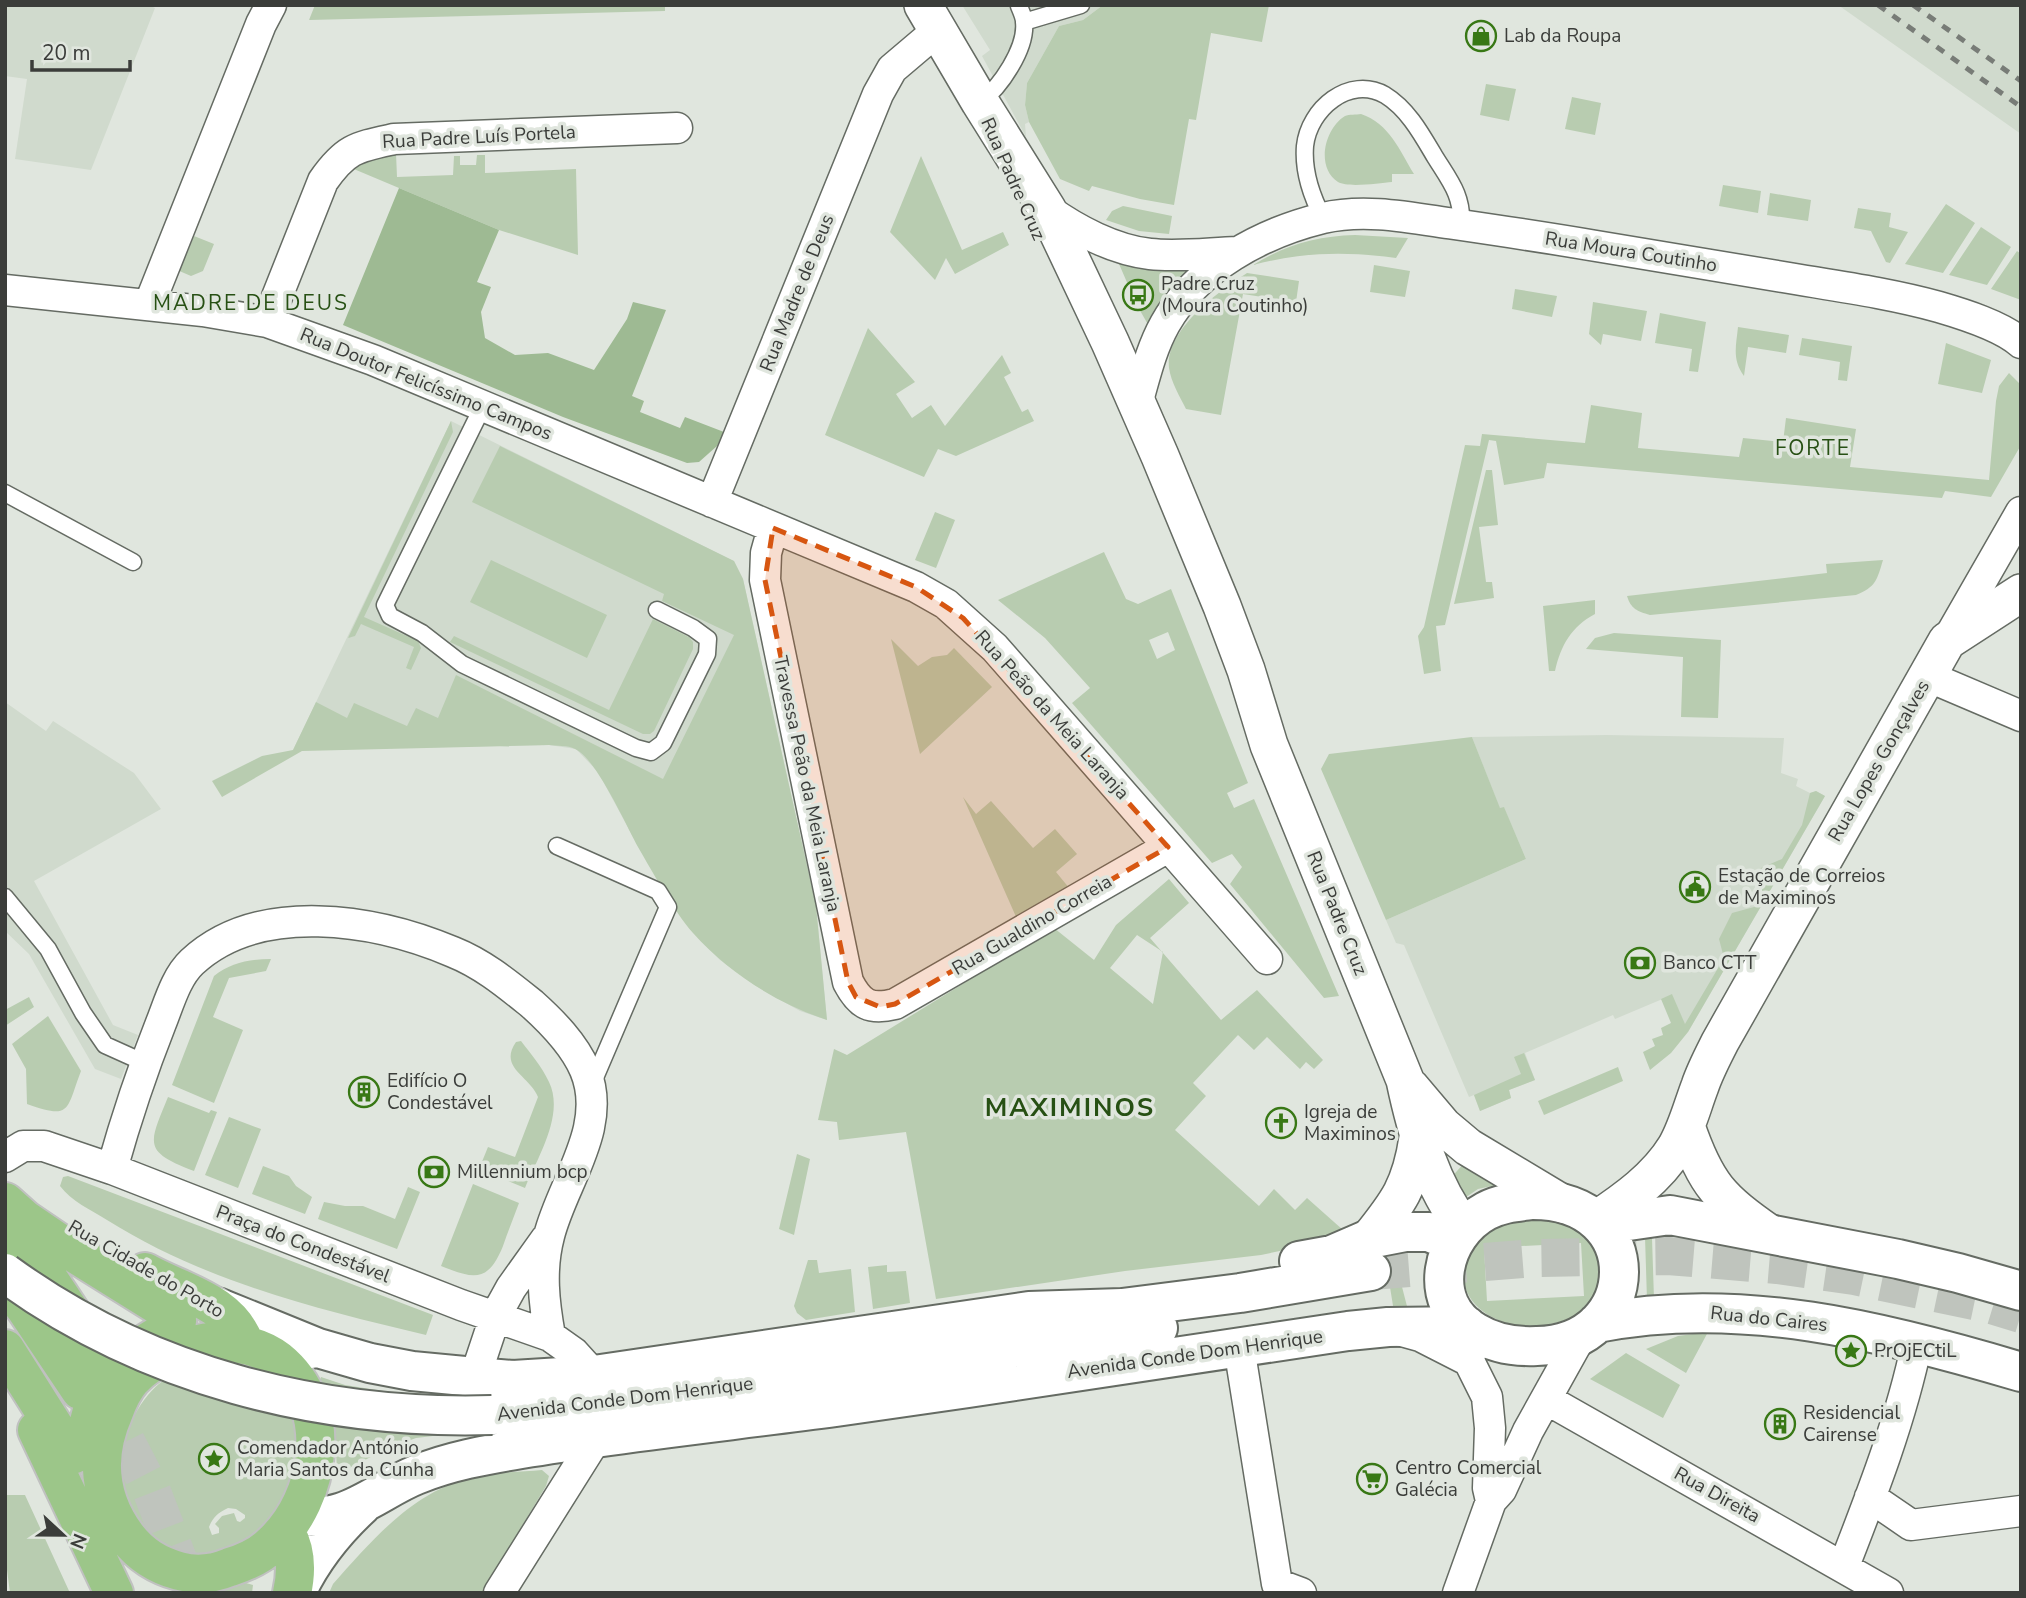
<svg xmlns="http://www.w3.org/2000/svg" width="2026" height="1598" font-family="'Nunito Sans',sans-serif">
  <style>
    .built { fill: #d0dacd }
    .green { fill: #b8ccb0; fill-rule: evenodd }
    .forest { fill: #9eba93 }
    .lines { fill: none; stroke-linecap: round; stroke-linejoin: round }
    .secondary-tunnel { stroke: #bfc4bd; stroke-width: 38; stroke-dasharray: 38 19; stroke-linecap: butt }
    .primary-tunnel { stroke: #bfc4bd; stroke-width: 38; stroke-dasharray: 38 19; stroke-linecap: butt }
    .service-casing { stroke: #656b63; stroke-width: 19 }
    .minor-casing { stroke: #656b63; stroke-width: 33 }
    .tertiary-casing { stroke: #656b63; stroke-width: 40 }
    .secondary-casing { stroke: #656b63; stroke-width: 42 }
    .primary-casing { stroke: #c0c1c0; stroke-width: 42 }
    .service { stroke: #fff; stroke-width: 16 }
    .minor { stroke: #fff; stroke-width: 30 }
    .tertiary { stroke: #fff; stroke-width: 37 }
    .secondary { stroke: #fff; stroke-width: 38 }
    .primary { stroke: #9cc689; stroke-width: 38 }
    .rail { stroke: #787c77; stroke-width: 5; stroke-dasharray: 9 9; stroke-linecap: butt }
    .secondary-bridge-casing { stroke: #656b63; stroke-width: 42; stroke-linecap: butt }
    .secondary-bridge { stroke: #fff; stroke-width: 38 }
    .marked { fill: #d75611; fill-opacity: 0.2; stroke: #d75611; stroke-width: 5; stroke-dasharray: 14 9; stroke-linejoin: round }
    .labels { text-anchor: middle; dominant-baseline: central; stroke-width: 7; stroke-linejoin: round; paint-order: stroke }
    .poi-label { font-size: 19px; fill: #3b3d3a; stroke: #e0e6de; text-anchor: start }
    .street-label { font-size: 19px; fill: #3b3d3a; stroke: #e0e6de }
    .neighbourhood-label { font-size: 21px; letter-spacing: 2px; fill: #275014; stroke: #e0e6de }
    .district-label { font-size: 26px; font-weight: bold; letter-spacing: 2px; fill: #275014; stroke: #e0e6de }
  </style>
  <rect width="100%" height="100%" fill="#e0e6de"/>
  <path class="built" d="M5,5H149L155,8L91,170L15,159L27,79L5,76Z
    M962,5H1103L1083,20L1059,26L1027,83L1025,105L1029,122L1025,124L1026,137L982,56L990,50Z
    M1838,5H2021V134L1848,12Z
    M451,421L734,561L743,579L816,906L827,1020L800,1011L756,986L720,960L692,931L639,848L598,772L576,749L549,745L293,750Z
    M5,702L46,731L53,721L134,773L161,809L34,881L113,1025L138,1035L121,1079L95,1069L29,954L5,931Z
    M1607,735L1784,738L1781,773L1798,779L1796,786L1810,793L1816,791L1825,796L1688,1032L1672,995L1615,1019L1613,1015L1525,1053L1535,1080L1509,1090L1511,1098L1480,1111L1474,1095L1469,1097L1404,945L1396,943L1386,920L1526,859L1504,808L1500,809L1472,737Z"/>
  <path class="green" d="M315,5H665V11L309,20Z
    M1103,5H1269L1262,42L1211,33L1196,120L1189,119L1174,205L1140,199L1092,186L1089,191L1060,179L1029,122L1025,105L1027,83L1059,26L1083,20Z
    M1486,84L1516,89L1509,121L1480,115Z
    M1572,97L1601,103L1595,135L1565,129Z
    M1361,114C1389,123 1400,151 1414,174H1392V182C1380,183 1348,188 1338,182C1315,167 1325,128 1345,116C1349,114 1356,115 1361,114Z
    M396,153L397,177L453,175L454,156H460V165H476L477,155H485V173L576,169L578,255L499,230L349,167L358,158Z
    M921,156L962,250L1003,232L1009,245L955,274L946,258L935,280L890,232Z
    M1723,185L1761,191L1758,213L1719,206Z
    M1770,193L1811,200L1808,221L1767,215Z
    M1946,204L1975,223L1943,273L1905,264Z
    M1123,206L1172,216L1169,234L1139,231L1106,220L1112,211Z
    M1858,208L1891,213L1889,227L1908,232L1890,263L1886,262L1871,231L1854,228Z
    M1981,227L2011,247L1987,285L1949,275Z
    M1355,235L1408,238L1396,258C1344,251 1304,252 1253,265C1285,245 1317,236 1355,235Z
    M194,236L214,244L203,271L191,276L177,270L178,248L188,251Z
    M2017,251L2021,254V300L1991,289Z
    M1116,257L1208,261L1150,328L1138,307L1150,301L1142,281L1129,287Z
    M1374,265L1410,271L1405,297L1370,292Z
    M1247,273L1299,281L1296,302L1243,294L1221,415L1186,409C1180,397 1171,382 1169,368C1165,330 1219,291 1247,273Z
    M1515,289L1557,296L1552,317L1512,309Z
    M1593,302L1647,311L1641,341L1603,334L1601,345L1589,334Z
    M1660,313L1706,322L1698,372L1689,371L1692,349L1655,343Z
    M1738,327L1789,335L1786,353L1748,347L1744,376C1732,360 1736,346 1738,327Z
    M868,328L915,382L896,394L912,418L931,405L945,426L1002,355L1011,373L1004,377L1022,412L1028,409L1034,421L956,456L938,449L924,477L825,435Z
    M1802,338L1852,346L1847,381L1838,380L1840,362L1799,355Z
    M1946,343L1991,360L1982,393L1938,384Z
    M2009,373L2021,385V445L1991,497L1945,491L1942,498L1547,463L1544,478L1504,485L1496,441L1489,440L1445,625L1436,626L1441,671L1424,674L1418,636L1424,627L1465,445L1480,446L1482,434L1585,443L1591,405L1642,413L1638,448L1739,457L1743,438L1783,442L1786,418L1856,429L1850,467L1989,480L1996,401L1999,386Z
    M451,421L453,432L364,617L418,641L421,648L411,670L406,668L414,647L361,624L355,636L348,638Z
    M500,446L734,561L743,579L816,906L827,1020C776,1003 729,973 693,933C675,913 652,871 638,847C626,825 596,758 575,749C568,745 556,746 549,745L302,751L222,797L212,781L262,756L293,750L316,702L347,718L354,703L407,726L416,708L438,718L456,675L663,779L734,635L662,601L664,594L472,502Z
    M1486,470H1492L1498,525L1479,527L1486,582H1492L1494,598L1454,604Z
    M935,512L955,520L936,568L915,560Z
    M1104,552L1126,599L1138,604L1171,589L1248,783L1227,793L1234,808L1254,799L1339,996L1324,998L1230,884L1242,867L1232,854L1212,863L1072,703L1090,688L1045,638L998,600ZM1168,632L1175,650L1157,659L1149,640Z
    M491,560L607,615L587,658L470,602Z
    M1883,560C1877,580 1876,587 1856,595L1650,615C1637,611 1631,609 1627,596L1827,573L1826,564Z
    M1595,600V614C1571,627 1561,645 1555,671H1549L1543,606Z
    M653,619L689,637L693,642V649L654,731L650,734H643L450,642L454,636L609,710Z
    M1614,633L1721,640L1718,718L1681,717L1683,657L1586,649L1595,638Z
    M891,639L918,666L932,657L947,655L954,648L992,687L920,754Z
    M1472,737L1500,808L1504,807L1526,859L1386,920L1321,769L1329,754Z
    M1816,791L1825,796L1688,1032L1671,1053L1650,1070L1643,1052L1655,1046L1652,1039L1663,1035L1661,1028L1671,1023L1661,999L1672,994L1685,1024L1724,958L1719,939L1732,913L1754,907L1762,893L1754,871L1782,859L1802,825L1810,793Z
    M963,797L976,814L991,801L1033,848L1055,829L1077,854L1056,872L1070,889L1017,919Z
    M1169,879L1189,903L1150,938L1221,1020L1257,990L1323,1060L1314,1069L1306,1062L1300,1069L1267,1037L1254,1050L1238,1035L1193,1083L1206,1096L1175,1130L1259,1206L1274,1189L1295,1210L1307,1198L1343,1230L1304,1246L1261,1255L1125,1271L936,1299L906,1132L839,1140L837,1122L818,1120L834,1049L847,1055L1054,928L1094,960L1116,925ZM1137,935L1163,952L1153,1004L1110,968Z
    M271,959L266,971L229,978L213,1017L243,1030L214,1103L172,1085L214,976C230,963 250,959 271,959Z
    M29,997L34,1007L5,1026V1010Z
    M48,1016L81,1071C66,1110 72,1120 27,1104L26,1069L12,1044Z
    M521,1041C531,1054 542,1067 549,1082C565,1115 537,1158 525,1188L479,1169L488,1147L515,1157L538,1097C530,1076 498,1068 516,1042Z
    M1524,1053L1535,1080L1509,1090L1511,1098L1480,1111L1474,1095L1521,1074L1514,1057Z
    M1618,1067L1623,1081L1544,1115L1538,1101Z
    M168,1097L209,1113L211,1110L217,1112L194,1171C142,1151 149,1144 168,1097Z
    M229,1117L261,1129L238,1188L205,1175Z
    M797,1154L810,1159L794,1235L779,1229Z
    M1466,1161L1510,1182L1478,1189L1453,1206L1448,1181Z
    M263,1166L289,1176L296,1186L312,1197L305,1214L252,1194Z
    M68,1176L433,1315L426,1335C316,1309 204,1281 107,1220C91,1210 71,1201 60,1186L63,1177Z
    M473,1184L519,1203C514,1217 508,1231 503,1246C488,1283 474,1279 441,1266Z
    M408,1187L420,1192L397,1249L318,1219L324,1202L345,1206H363L395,1219Z
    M1526,1219C1536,1219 1547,1218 1558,1220C1564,1222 1571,1227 1576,1230C1604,1246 1609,1285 1586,1308C1574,1319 1553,1325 1536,1326C1500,1329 1455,1306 1465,1263C1469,1249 1477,1237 1490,1230C1501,1224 1513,1222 1526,1219ZM1581,1243L1584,1296L1487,1301L1484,1248Z
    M1645,1237L1652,1238L1654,1299L1647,1300Z
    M1400,1251L1401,1283L1409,1314L1394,1312L1385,1256Z
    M808,1260H817L819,1273L851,1269L855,1312L806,1320L797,1313L794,1306Z
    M887,1265V1272L906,1271L910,1303L873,1309L868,1267Z
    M1708,1332L1686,1373L1646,1349L1678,1336Z
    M1626,1353L1680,1385L1663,1418L1590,1379Z
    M230,1361C243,1364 258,1367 269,1377C273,1382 277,1389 281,1395C285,1400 290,1406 293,1412C298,1422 298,1437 297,1449C294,1504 254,1550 198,1554C179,1555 159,1546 147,1531C132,1512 119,1482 121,1457C124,1430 141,1396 164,1380C176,1372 214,1365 230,1361ZM211,1448L225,1455L218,1470L204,1463ZM228,1508L236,1509L245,1515V1518L240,1522L237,1521L234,1513L222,1516L215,1524L219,1528V1533L212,1535L209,1527C213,1517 218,1513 228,1508Z
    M321,1377L345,1385L409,1395L475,1431L416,1438L386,1449L340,1473L337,1470L334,1417L319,1382Z
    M542,1470L549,1476L546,1486L482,1593H329L333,1584C372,1540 415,1489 477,1476C498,1472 521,1472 542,1470Z
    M5,1495H25L70,1593H10L5,1554Z
    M246,1583L253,1585L252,1593H212Z"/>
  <path class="forest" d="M399,188L499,230L477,282L491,287L481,312L485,338L515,355L548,353L594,370L627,319L633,302L666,310L632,396L644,401L640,412L680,428L685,417L724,432L717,446L699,462L687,463L563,417L343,325Z"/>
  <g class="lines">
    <path class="secondary-tunnel" d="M1371,1271L1535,1258L1668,1256L1777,1265L1854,1276L1988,1304L2021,1314"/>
    <path class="primary-tunnel" d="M100,1391L152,1492L191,1593"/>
    <g class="service-casing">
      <path id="service" d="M1024,22L1081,5
        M980,102C1000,88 1027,48 1024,22C1024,17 1021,11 1019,6
        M1323,218C1312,197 1303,171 1305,146C1309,109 1349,75 1385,95C1408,109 1422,135 1435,157C1450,181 1463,196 1461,225
        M483,406L385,605L390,616L422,633L462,664L636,748L651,752L663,743L707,654L708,639L693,628L657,610
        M5,493L133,562
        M557,846L658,891L668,907L591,1087
        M5,897L48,949L83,1013L105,1045L145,1063"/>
    </g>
    <g class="minor-casing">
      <path id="minor" d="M1047,209C1076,230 1114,250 1150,254C1179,257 1208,253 1237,252
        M5,290L203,311L267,322L373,360L916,587L946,604L995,648L1267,959
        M149,305L261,24L271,5
        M267,322L323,181C346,148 357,147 394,139L677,128
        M1137,404C1145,376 1151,349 1165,324C1197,267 1262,233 1323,218C1366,208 1412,218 1454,224C1502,231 1549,238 1596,246C1658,256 1721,267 1783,277C1836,286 1888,293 1939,307C1963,314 2002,326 2021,343
        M712,502L878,94L892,69L938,30
        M773,528L766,553L765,580L848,982C860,1005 870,1010 895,1004L1168,847
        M1947,641L2021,512
        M1927,676L2021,716
        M5,1157L23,1146H44L112,1169L461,1305L550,1336L574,1353L594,1375
        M112,1169C126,1119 142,1071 161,1023C169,1003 176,977 192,962C259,900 375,919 453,952C483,964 507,984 532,1004C552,1022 574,1044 585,1070C609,1127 562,1183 549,1236C540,1270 544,1303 550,1336
        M1402,1331L1420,1336L1469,1361
        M1474,1332L1469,1361L1487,1397L1490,1428L1488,1488L1491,1501
        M1239,1347L1277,1584L1301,1593
        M475,1377L495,1317L511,1288L546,1239
        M1546,1399L1888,1593
        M1870,1497L1911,1525L2021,1511
        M1844,1566C1872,1494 1901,1420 1917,1343
        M499,1593L597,1437
        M1458,1593L1491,1501L1501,1490L1528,1431L1582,1334"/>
    </g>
    <g class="tertiary-casing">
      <path id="tertiary" d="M923,5L980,102L1047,209L1110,342L1160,456L1222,606L1246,670L1269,745L1405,1080C1416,1132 1431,1185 1464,1228
        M1410,1087L1443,1126L1468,1147L1563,1204
        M1686,1126C1706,1185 1720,1199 1770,1234
        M1596,1220C1626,1200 1657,1178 1676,1147C1687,1128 1692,1107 1700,1086C1705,1071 1713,1056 1720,1042L1947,641L2021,593
        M1369,1239C1398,1203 1411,1186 1418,1138"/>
    </g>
    <g class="secondary-casing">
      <path id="secondary" d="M1533,1200C1650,1200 1644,1344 1537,1346C1516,1347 1493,1343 1475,1332C1425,1303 1441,1235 1486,1211C1501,1203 1517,1202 1533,1200Z
        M1601,1225L1670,1215L1898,1259L1958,1273L2021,1291
        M1299,1261L1332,1255L1369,1239L1405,1232H1429L1453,1242
        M217,1307L318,1348
        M1597,1323C1739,1295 1884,1331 2021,1372
        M277,1359L285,1354L300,1350L318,1348L370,1363L412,1371L475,1377L513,1380L594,1375L1029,1311L1122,1308L1240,1293L1371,1271
        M492,1415L602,1405L896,1361L1000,1350L1158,1328
        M297,1514C342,1527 378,1490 416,1475C450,1461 485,1455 521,1449C625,1432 731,1421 836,1407C1007,1383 1178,1356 1348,1331L1388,1327L1467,1326
        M296,1593C312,1558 334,1531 362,1505"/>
    </g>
    <g class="primary-casing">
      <path id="primary" d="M5,1202L24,1219L74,1253L175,1316L177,1321L174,1326L133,1351
        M5,1223L50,1281L103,1361L80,1390L25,1308L5,1283
        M145,1272C180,1292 230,1301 245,1344
        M218,1341C239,1343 260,1346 278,1360C335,1406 322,1498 272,1544C260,1556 246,1562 230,1567C213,1574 197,1576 179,1571C157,1565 141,1555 127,1537C98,1498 95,1455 114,1412C118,1401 124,1388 132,1379C154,1356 186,1344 218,1341Z
        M5,1349L70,1452L74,1454L82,1448L93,1407
        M37,1430L114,1593
        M285,1531C297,1550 297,1571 292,1593"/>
    </g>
    <use href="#service" class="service"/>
    <use href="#minor" class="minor"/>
    <use href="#tertiary" class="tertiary"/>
    <use href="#secondary" class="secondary"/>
    <use href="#primary" class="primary"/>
    <path class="rail" d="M1878,5L2021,107
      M1913,5L2021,81"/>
    <g class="secondary-bridge-casing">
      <path id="secondary-bridge" d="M5,1273C146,1376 319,1420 492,1415"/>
    </g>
    <use href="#secondary-bridge" class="secondary-bridge"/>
  </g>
  <path class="marked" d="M773,528L916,587L963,618L1168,847L895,1004L880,1007L856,997L848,982L765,580Z"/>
  <defs>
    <g id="shop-ring" transform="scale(1.575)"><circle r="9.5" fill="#e0e6de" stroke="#387815" stroke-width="1.5"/><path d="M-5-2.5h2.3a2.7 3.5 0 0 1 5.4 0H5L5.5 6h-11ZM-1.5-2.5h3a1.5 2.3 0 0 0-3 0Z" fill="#387815"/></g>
    <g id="bus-ring" transform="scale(1.575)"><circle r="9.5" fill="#e0e6de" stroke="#387815" stroke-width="1.5"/><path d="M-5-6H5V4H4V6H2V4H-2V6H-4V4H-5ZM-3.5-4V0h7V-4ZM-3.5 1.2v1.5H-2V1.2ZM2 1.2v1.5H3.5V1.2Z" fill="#387815"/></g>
    <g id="civic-ring" transform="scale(1.575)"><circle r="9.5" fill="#e0e6de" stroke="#387815" stroke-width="1.5"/><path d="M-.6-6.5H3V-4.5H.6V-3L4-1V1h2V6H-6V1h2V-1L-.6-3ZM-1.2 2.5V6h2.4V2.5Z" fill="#387815"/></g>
    <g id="bank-ring" transform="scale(1.575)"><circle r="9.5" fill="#e0e6de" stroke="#387815" stroke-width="1.5"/><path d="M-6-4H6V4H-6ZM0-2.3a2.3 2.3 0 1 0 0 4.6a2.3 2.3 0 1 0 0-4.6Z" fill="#387815"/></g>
    <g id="building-ring" transform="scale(1.575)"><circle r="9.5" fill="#e0e6de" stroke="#387815" stroke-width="1.5"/><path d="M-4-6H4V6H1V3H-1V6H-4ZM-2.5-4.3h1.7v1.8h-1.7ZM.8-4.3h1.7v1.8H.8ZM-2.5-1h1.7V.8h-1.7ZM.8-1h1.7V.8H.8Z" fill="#387815"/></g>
    <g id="church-ring" transform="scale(1.575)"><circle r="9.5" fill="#e0e6de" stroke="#387815" stroke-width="1.5"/><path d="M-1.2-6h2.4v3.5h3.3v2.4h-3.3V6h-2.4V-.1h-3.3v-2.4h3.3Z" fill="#387815"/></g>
    <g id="sight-ring" transform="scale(1.575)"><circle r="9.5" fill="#e0e6de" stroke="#387815" stroke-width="1.5"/><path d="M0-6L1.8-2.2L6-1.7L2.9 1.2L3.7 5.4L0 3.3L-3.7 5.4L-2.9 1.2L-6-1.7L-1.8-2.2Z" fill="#387815"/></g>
    <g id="supermarket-ring" transform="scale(1.575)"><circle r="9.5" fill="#e0e6de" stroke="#387815" stroke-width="1.5"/><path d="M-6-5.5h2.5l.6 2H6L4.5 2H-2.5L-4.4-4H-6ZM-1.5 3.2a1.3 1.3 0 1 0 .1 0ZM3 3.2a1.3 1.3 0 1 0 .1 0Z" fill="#387815"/></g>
  </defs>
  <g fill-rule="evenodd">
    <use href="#shop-ring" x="1481" y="36"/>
    <use href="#bus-ring" x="1138" y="295"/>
    <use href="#civic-ring" x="1695" y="887"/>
    <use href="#bank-ring" x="1640" y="963"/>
    <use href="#building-ring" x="364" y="1092"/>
    <use href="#church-ring" x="1281" y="1123"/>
    <use href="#bank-ring" x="434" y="1172"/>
    <use href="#sight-ring" x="1851" y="1351"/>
    <use href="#building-ring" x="1780" y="1424"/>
    <use href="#sight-ring" x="214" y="1459"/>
    <use href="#supermarket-ring" x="1372" y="1479"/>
  </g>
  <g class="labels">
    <g class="poi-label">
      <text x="1504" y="36">Lab da Roupa</text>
      <text x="1161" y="284">Padre Cruz<tspan x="1161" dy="22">(Moura Coutinho)</tspan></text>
      <text x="1718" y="876">Estação de Correios<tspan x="1718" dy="22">de Maximinos</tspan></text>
      <text x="1663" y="963">Banco CTT</text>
      <text x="387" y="1081">Edifício O<tspan x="387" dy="22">Condestável</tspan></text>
      <text x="1304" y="1112">Igreja de<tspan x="1304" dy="22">Maximinos</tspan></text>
      <text x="457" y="1172">Millennium bcp</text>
      <text x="1874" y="1351">PrOjECtiL</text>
      <text x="1803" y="1413">Residencial<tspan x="1803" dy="22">Cairense</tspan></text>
      <text x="237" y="1448">Comendador António<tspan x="237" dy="22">Maria Santos da Cunha</tspan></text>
      <text x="1395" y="1468">Centro Comercial<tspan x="1395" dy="22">Galécia</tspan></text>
    </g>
    <g class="street-label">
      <text transform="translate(479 137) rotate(-3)">Rua Padre Luís Portela</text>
      <text transform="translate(1013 179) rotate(66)">Rua Padre Cruz</text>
      <text transform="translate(1631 252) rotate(9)">Rua Moura Coutinho</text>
      <text transform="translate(797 293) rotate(-68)">Rua Madre de Deus</text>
      <text transform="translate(426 384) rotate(22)">Rua Doutor Felicíssimo Campos</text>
      <text transform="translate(1052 715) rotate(48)">Rua Peão da Meia Laranja</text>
      <text transform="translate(1879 761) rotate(-60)">Rua Lopes Gonçalves</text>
      <text transform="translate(807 784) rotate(78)">Travessa Peão da Meia Laranja</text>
      <text transform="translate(1337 913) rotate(68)">Rua Padre Cruz</text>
      <text transform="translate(1032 925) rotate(-30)">Rua Gualdino Correia</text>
      <text transform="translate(303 1244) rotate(21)">Praça do Condestável</text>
      <text transform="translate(146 1269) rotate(30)">Rua Cidade do Porto</text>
      <text transform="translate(1769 1319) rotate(6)">Rua do Caires</text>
      <text transform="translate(1195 1354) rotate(-8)">Avenida Conde Dom Henrique</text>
      <text transform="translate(625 1399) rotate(-7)">Avenida Conde Dom Henrique</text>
      <text transform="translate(1717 1495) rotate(29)">Rua Direita</text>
    </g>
    <g class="neighbourhood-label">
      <text x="251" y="303">MADRE DE DEUS</text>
      <text x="1813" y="448">FORTE</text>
    </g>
    <g class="district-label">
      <text x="1070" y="1107">MAXIMINOS</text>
    </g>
  </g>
  <rect width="2026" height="1598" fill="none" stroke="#3b3d3a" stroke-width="14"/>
  <g transform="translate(63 1535) rotate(112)" stroke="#e0e6de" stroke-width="5" paint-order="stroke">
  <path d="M0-5L12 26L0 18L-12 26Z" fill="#3b3d3a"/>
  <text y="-10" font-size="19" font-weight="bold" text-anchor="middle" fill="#3b3d3a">N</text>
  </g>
  <path d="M32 60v10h98v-10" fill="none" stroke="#3b3d3a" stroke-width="3.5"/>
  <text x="42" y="60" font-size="21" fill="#3b3d3a" stroke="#e0e6de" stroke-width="5" paint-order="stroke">20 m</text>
</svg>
